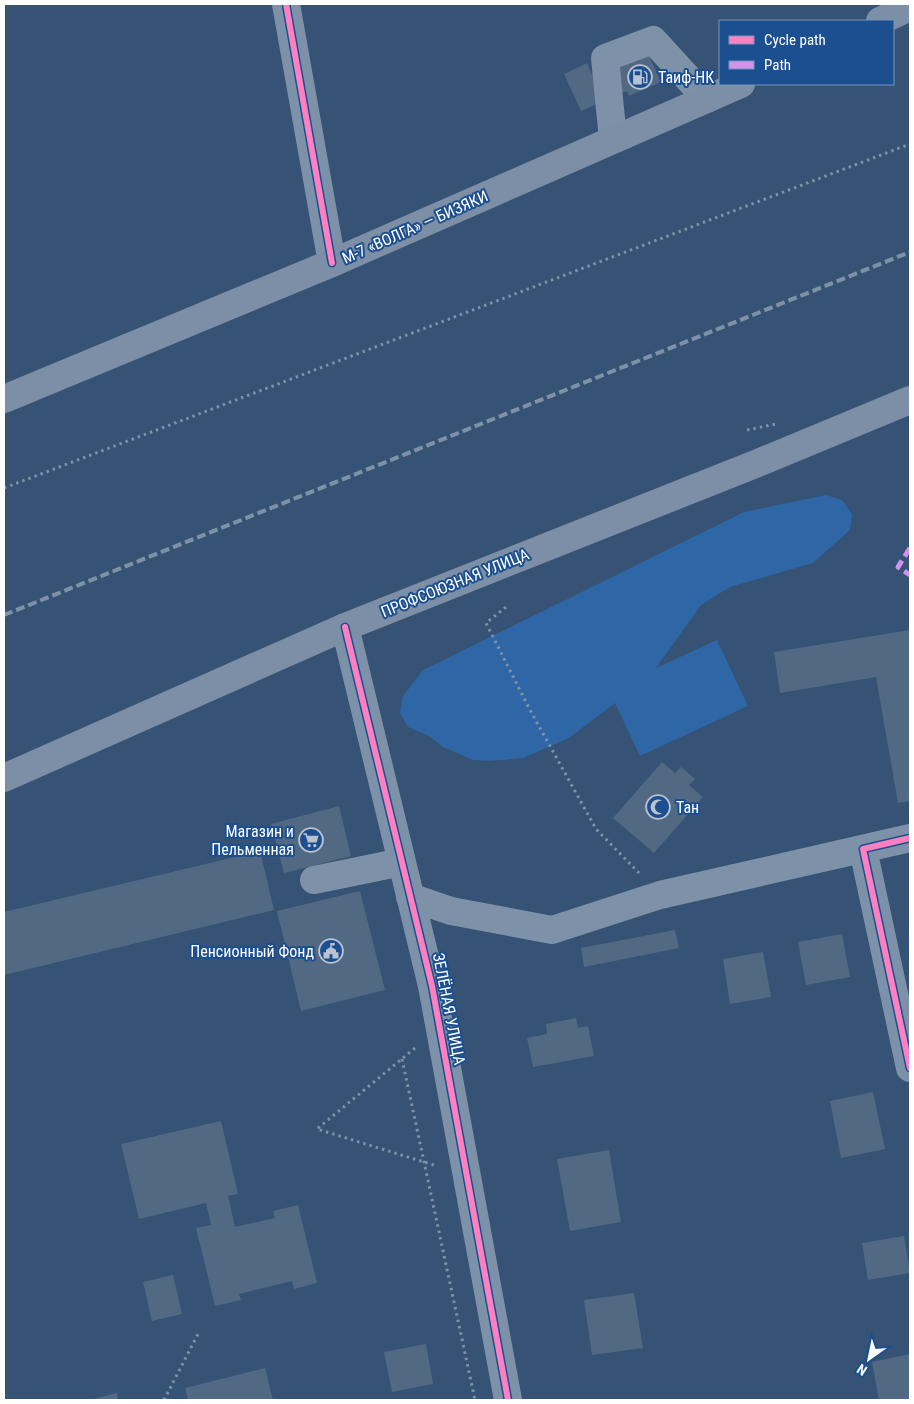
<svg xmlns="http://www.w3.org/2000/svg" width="914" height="1404" font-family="'Roboto Condensed',sans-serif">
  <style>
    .green { fill: #2f66a5 }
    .building { fill: #526984 }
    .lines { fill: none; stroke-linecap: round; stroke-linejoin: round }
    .path { stroke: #7d92a8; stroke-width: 3; stroke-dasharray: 2.5 4; stroke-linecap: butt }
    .minor { stroke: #7d92a8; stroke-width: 28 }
    .major { stroke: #7d8ea7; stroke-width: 28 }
    .rail { stroke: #7e92a7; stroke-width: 4; stroke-dasharray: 9 4; stroke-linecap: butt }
    .quiet { stroke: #d193ec; stroke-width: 5; stroke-dasharray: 10 5; stroke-linecap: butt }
    .cycleway-casing { stroke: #1b4f8f; stroke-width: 9 }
    .cycleway { stroke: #ff80c0; stroke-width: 6 }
    .labels { text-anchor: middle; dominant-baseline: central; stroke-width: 4; stroke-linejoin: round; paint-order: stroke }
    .poi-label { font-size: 16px; fill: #fff; stroke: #1b4f8f; text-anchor: start }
    .street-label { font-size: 16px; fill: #fff; stroke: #1b4f8f }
  </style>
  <rect width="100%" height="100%" fill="#365274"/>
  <path class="green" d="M826,495L842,500L852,514L850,530L813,563L730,587L701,605L656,668L717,640L748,706L640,756L615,703L569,738L523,758L490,761L473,760L443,747L429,736L408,727L400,713L403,696L423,670L744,512Z"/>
  <path class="building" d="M648,54L661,82L629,96L627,91L581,111L564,74L587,63L598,88L621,78L617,69Z
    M910,630V801L898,803L876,677L780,693L774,652Z
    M662,762L675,773L681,767L695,779L689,785L703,797L654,853L613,818Z
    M339,806L351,856L284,873L271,824Z
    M260,851L274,910L4,975V912Z
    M360,891L385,990L301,1011L277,911Z
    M675,930L679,948L584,967L581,948Z
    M842,934L850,977L806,985L798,942Z
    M763,952L771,997L730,1004L723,959Z
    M576,1018L578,1028L588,1026L594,1056L533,1067L527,1038L547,1034L546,1024Z
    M873,1092L885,1149L841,1158L830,1101Z
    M221,1121L238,1194L228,1196L235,1227L275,1218L273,1211L298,1205L317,1283L294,1289L292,1281L239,1294L241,1300L215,1306L196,1228L211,1225L206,1203L139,1219L121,1144Z
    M609,1150L621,1222L570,1231L557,1159Z
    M904,1236L910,1273L868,1280L862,1243Z
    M173,1275L182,1314L152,1321L143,1282Z
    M634,1293L643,1348L592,1355L584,1300Z
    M426,1344L433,1384L392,1392L384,1352Z
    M910,1354V1400H879L872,1362Z
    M265,1368L273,1400H188L185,1388Z
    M117,1393L118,1400H90Z"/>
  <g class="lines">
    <path class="path" d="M747,430L776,424
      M4,488L910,144
      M506,607L486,623L530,710L596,829L639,873
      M415,1048L317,1129L437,1166
      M402,1059L475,1400
      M164,1400L199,1332"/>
    <path class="minor" d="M286,4L332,263
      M613,139L605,58L653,40L707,99
      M345,627L432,986L508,1400
      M863,849L910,1068
      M314,880L402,862
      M410,897L451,911L552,930L660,895L910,838"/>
    <path class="major" d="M880,21L910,7
      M4,399L332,263L741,84
      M4,778L345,627L758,463L910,400"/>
    <path class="rail" d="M4,615L910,252"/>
    <path class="quiet" d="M910,548L898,567L910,575"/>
    <g class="cycleway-casing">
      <path id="cycleway" d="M286,4L332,263
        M345,627L432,986L508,1400
        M910,838L863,849L910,1068"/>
    </g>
    <use href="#cycleway" class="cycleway"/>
  </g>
  <defs>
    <g id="fuel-ring" transform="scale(1.25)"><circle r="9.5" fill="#1b4f8f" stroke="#b9c2ce" stroke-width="1.5"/><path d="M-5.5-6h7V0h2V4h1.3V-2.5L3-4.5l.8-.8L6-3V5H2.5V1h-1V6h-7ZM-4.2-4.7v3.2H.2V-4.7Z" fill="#b9c2ce"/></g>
    <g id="mosque-ring" transform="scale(1.25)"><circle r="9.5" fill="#1b4f8f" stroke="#b9c2ce" stroke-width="1.5"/><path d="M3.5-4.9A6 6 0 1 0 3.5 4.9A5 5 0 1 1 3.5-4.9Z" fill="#b9c2ce"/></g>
    <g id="supermarket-ring" transform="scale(1.25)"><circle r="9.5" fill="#1b4f8f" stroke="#b9c2ce" stroke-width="1.5"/><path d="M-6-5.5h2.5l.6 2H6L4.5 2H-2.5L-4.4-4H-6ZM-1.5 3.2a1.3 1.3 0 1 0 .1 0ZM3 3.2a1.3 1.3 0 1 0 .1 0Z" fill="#b9c2ce"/></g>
    <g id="civic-ring" transform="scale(1.25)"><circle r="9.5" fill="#1b4f8f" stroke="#b9c2ce" stroke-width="1.5"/><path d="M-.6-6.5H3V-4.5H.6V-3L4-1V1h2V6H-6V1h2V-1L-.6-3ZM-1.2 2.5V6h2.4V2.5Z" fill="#b9c2ce"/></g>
  </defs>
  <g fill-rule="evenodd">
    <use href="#fuel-ring" x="640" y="77"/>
    <use href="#mosque-ring" x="658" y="807"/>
    <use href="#supermarket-ring" x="311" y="840"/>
    <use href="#civic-ring" x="331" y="951"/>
  </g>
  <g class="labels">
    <g class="poi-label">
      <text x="658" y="77">Таиф-НК</text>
      <text x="676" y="807">Тан</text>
      <text x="294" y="831" text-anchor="end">Магазин и<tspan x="294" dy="18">Пельменная</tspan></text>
      <text x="314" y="951" text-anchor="end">Пенсионный Фонд</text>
    </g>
    <g class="street-label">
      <text transform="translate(415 227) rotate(-24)">М-7 «ВОЛГА» — БИЗЯКИ</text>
      <text transform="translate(455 583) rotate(-22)">ПРОФСОЮЗНАЯ УЛИЦА</text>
      <text transform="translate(449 1009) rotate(79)">ЗЕЛЁНАЯ УЛИЦА</text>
    </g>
  </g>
  <rect width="914" height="1404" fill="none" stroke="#ffffff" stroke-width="10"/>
  <rect x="719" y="20" width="175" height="65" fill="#1b4f8f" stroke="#7695bc"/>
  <rect x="729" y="36" width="25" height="8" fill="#ff80c0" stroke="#7695bc"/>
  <text x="764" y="45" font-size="15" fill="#ffffff">Cycle path</text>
  <rect x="729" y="61" width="25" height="8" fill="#d193ec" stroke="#7695bc"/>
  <text x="764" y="70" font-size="15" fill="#ffffff">Path</text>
  <g transform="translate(869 1359) rotate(213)" stroke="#1b4f8f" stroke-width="4" paint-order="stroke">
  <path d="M0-4L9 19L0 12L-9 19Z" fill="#ffffff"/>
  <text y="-8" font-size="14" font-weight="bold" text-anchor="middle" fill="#ffffff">N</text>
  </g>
</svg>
